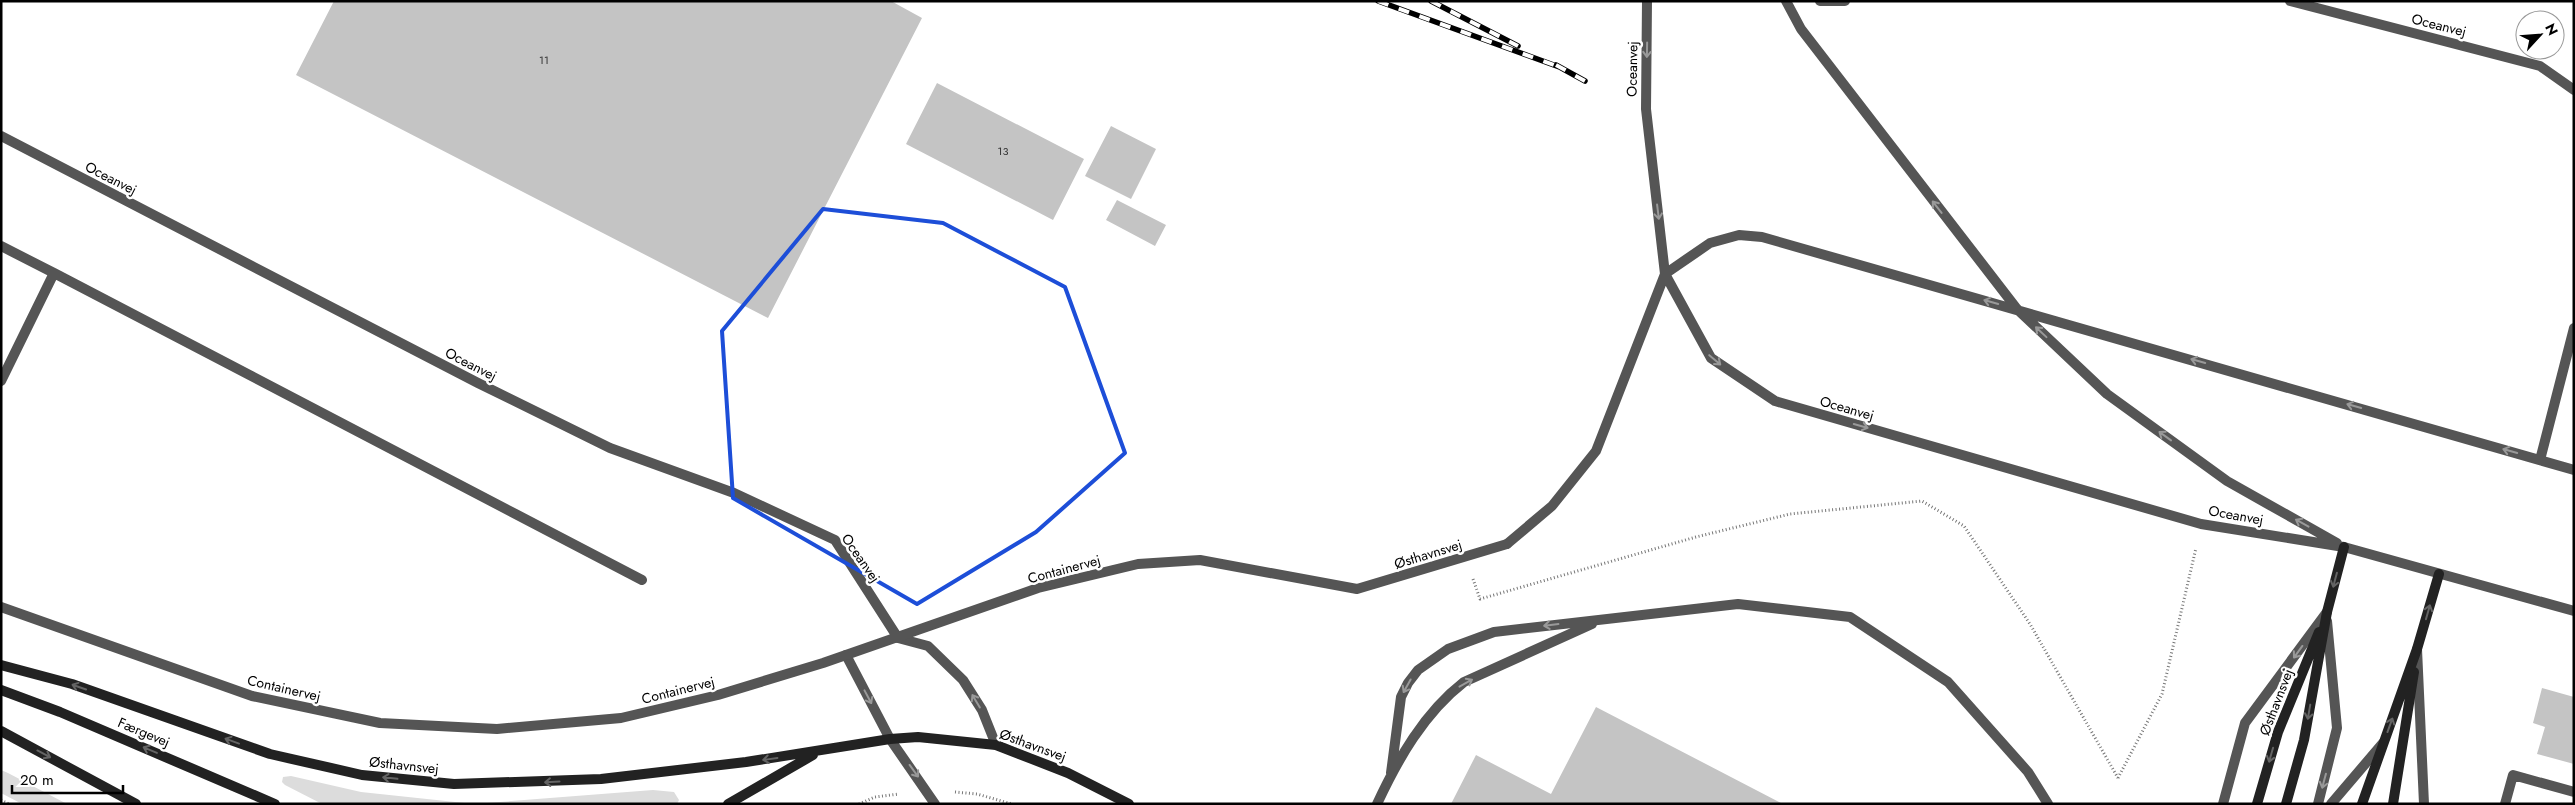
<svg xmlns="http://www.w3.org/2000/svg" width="2575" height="805" font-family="Jost,sans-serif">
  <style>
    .green { fill: #dcdcdc }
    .building { fill: #c4c4c4 }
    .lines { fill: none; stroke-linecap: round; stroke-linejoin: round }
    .path { stroke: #777; stroke-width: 3; stroke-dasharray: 1 2.5; stroke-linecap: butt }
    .lane { stroke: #555; stroke-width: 10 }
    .street { stroke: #555; stroke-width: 10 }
    .secondary { stroke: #222; stroke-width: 10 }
    .rail-casing { stroke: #000; stroke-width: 5.5 }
    .rail { stroke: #fff; stroke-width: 4; stroke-dasharray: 11; stroke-linecap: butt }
    .oneway { stroke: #999 }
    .oneway2 { stroke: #646464 }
    .marked { fill: none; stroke: #1d4ed8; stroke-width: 4; stroke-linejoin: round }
    .labels { text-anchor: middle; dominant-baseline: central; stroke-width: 5; stroke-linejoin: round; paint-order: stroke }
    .number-label { font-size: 11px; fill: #313131 }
    .street-label { font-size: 14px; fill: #000; stroke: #fff }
  </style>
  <rect width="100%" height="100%" fill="#fff"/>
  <path class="green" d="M1,770L8,773L67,804H22L1,793Z
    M291,776L361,792L474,804L653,790L674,792L679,800L677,804H322L285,785L282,782L283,777Z"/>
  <path class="building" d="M334,1H891L922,18L768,318L296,75Z
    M937,83L1084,159L1053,220L906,144Z
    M1111,126L1156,149L1131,199L1085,176Z
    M1117,200L1166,225L1155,246L1106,220Z
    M2542,688L2574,697V764L2537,754L2545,727L2533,723Z
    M1596,707L1783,804H1451L1476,755L1551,794Z"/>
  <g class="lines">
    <path class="path" d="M1473,579L1480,599L1696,537L1790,514L1922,501L1964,526L2030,624L2118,778
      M2118,778L2162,694L2196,548
      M955,792L977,794L1012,804
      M1,800L9,804
      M859,804L875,797L899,794"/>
    <path class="lane" d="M1647,1L1646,109L1665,274L1711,358L1775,401L2201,524L2344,547L2574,611
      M1786,1L1801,29L2017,309L2107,394L2227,481L2337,543
      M1820,1H1845
      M2290,1L2540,66L2574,90
      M1,246L54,273L1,381
      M54,273L642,580
      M2540,460L2574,328
      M1507,544L1552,506L1596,451L1665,274L1710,243L1739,235L1762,237L2574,470
      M898,638L928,646L963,680L982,710L996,745
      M2417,649L2424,804
      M846,655L890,739L935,804
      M1391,773L1401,697L1408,683L1418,670L1448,649L1494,632L1738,604L1850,617L1948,682L2028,772L2048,804
      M1377,804C1398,759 1424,713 1464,682L1592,624
      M2223,804L2245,723L2327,612
      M2318,804L2337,728L2327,621
      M2331,804L2383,743
      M2505,804L2513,775L2574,792"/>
    <path class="street" d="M1,136L478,383L610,448L734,493L835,540L898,638
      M1,607L252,696L380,723L497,729L621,718L718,695L823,663L1038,588L1138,564L1200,560L1357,589L1507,544"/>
    <path class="secondary" d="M1,665L72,684L270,754L362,775L454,784L601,779L746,762L890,739L918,737L996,745L1068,773L1129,804
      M1,690L60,712L275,804
      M1,731L136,804
      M728,804L813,755
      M2257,804L2278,732L2319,632
      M2286,804L2304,740L2327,612L2344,547
      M2362,804L2417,649L2439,574
      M2393,804L2414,672"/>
    <g class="rail-casing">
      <path id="rail" d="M1378,1L1562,68
        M1431,1L1518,46
        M1556,65L1585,81"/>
    </g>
    <use href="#rail" class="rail"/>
  </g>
  <defs><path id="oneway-shaft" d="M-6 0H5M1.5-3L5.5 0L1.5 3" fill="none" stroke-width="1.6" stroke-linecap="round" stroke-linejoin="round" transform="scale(1.25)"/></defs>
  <g class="oneway">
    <use href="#oneway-shaft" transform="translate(1647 50) rotate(91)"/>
    <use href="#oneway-shaft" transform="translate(1937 207) rotate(-128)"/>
    <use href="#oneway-shaft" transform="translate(1658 212) rotate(83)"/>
    <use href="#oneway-shaft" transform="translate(1991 302) rotate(-164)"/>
    <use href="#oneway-shaft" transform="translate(2041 332) rotate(-137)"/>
    <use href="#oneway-shaft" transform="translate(1715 360) rotate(40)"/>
    <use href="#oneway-shaft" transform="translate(2198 361) rotate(-164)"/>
    <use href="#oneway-shaft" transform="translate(2354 406) rotate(-164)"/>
    <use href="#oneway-shaft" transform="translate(1861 426) rotate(16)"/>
    <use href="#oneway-shaft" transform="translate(2165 436) rotate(-144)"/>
    <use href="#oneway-shaft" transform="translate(2510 451) rotate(-164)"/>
    <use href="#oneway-shaft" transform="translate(2302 523) rotate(-151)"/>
    <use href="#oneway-shaft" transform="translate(1551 625) rotate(173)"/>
    <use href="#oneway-shaft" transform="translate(2298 652) rotate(126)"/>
    <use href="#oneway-shaft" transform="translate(1466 683) rotate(-29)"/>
    <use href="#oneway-shaft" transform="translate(1407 686) rotate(119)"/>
    <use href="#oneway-shaft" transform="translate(868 697) rotate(62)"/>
    <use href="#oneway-shaft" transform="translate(976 701) rotate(-121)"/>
    <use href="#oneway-shaft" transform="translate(914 771) rotate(54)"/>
    <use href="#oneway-shaft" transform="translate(2324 781) rotate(105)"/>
  </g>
  <g class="oneway2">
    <use href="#oneway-shaft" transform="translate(2335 580) rotate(105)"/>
    <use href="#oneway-shaft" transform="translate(2428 612) rotate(-74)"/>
    <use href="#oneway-shaft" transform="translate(79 687) rotate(-161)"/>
    <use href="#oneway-shaft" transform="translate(2309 712) rotate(100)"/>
    <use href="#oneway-shaft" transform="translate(2390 725) rotate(-70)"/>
    <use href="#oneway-shaft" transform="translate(232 741) rotate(-160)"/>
    <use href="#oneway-shaft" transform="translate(150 750) rotate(-157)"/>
    <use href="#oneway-shaft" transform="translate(44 754) rotate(28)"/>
    <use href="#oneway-shaft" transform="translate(2271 755) rotate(106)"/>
    <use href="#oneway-shaft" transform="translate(770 759) rotate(172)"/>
    <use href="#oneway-shaft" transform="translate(390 778) rotate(-174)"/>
    <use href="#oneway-shaft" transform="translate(552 782) rotate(177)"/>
  </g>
  <path class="marked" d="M823,209L943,223L1065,287L1125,453L1036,532L917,604L733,498L722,331Z"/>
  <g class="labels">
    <g class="number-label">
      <text x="544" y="60">11</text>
      <text x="1003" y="151">13</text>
    </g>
    <g class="street-label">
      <text transform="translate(2439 25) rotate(14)">Oceanvej</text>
      <text transform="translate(1632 69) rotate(-89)">Oceanvej</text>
      <text transform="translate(111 178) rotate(27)">Oceanvej</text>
      <text transform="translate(471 364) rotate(27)">Oceanvej</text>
      <text transform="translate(1847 408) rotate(16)">Oceanvej</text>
      <text transform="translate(2236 515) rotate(10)">Oceanvej</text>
      <text transform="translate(1428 554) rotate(-17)">Østhavnsvej</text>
      <text transform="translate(861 558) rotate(55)">Oceanvej</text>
      <text transform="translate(1064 569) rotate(-15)">Containervej</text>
      <text transform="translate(284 688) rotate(13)">Containervej</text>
      <text transform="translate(678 690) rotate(-14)">Containervej</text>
      <text transform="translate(2276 702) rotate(-69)">Østhavnsvej</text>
      <text transform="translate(144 732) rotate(23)">Færgevej</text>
      <text transform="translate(1033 745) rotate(20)">Østhavnsvej</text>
      <text transform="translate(404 765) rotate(6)">Østhavnsvej</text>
    </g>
  </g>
  <rect width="2575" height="805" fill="none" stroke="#000000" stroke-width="5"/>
  <g transform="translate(2540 35) rotate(64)"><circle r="24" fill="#ffffff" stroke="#999999"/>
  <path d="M0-4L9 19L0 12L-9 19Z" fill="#000000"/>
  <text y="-8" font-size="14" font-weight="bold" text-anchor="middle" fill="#000000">N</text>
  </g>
  <path d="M12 785v8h111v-8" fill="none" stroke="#000000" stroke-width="2.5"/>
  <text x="20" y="785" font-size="15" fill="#000000" stroke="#ffffff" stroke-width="4" paint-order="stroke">20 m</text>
</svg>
